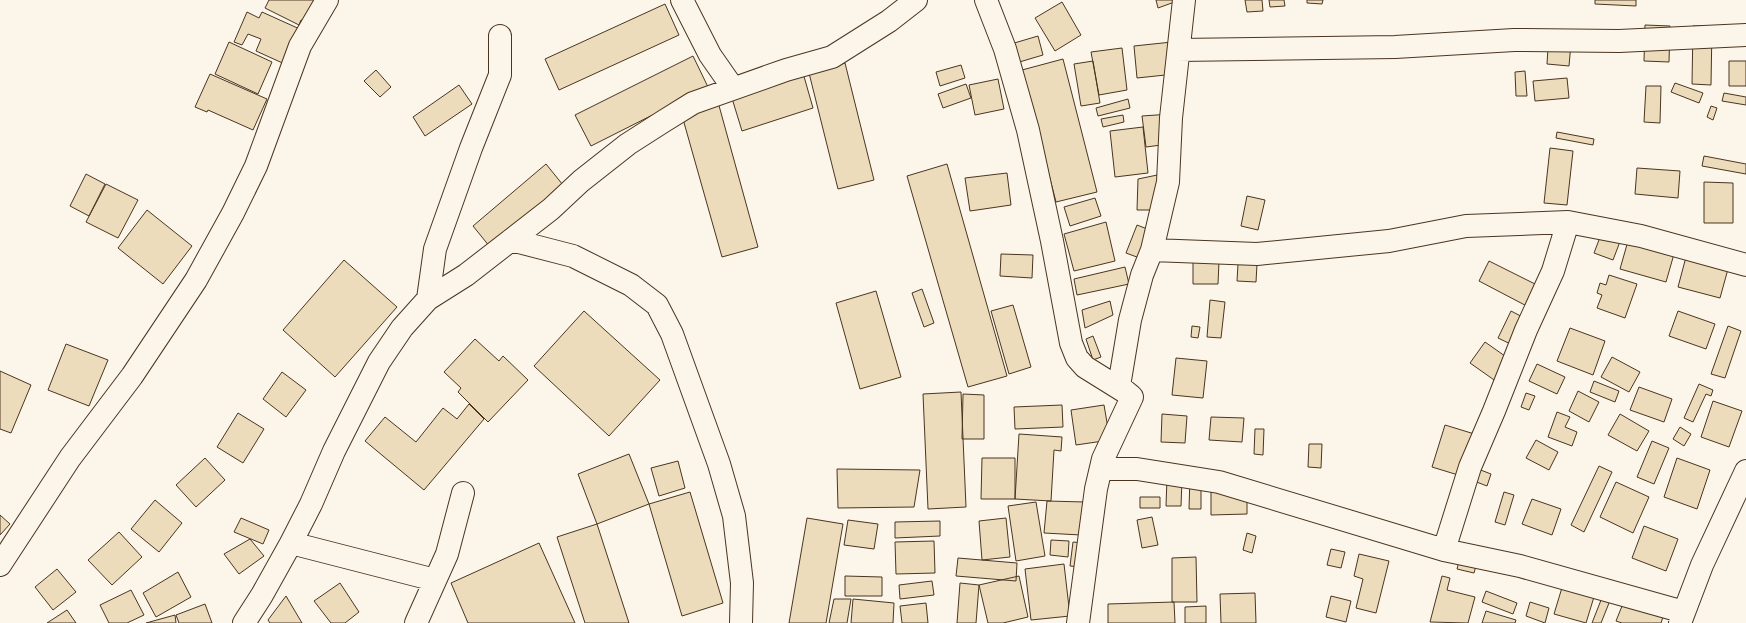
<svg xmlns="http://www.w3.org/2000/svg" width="1746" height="623" font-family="'Crimson Pro',serif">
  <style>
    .building { fill: #ecdcbc; stroke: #4a3520 }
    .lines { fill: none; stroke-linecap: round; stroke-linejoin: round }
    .minor-casing { stroke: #4a3520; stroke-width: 24 }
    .minor { stroke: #fbf6e9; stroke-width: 22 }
  </style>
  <rect width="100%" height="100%" fill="#fbf6e9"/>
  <path class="building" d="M269,0H316L306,22L301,20L299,25L265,8Z
    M1156,0H1180L1158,8Z
    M1245,0H1262L1263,11L1247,12Z
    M1269,0H1284L1285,6L1270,7Z
    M1307,0H1323L1322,4L1307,3Z
    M1595,0H1636V6L1595,4Z
    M1062,2L1081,35L1055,51L1035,18Z
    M665,4L679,35L559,90L545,59Z
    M247,12L259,18L262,12L313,35L298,70L256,51L261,39L248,34L242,45L234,42Z
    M1645,25L1670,26L1669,62L1644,61Z
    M1693,26H1712L1711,85L1692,84Z
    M1549,31L1572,32L1569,66L1547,64Z
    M1038,36L1043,55L1016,63L1011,44Z
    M229,42L272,62L258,94L215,74Z
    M1172,42L1175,74L1137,78L1134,46Z
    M1122,48L1127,90L1099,95L1091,52Z
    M693,56L708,87L591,146L575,115Z
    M1063,59L1097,192L1056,202L1022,70Z
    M1093,61L1100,103L1081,106L1074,64Z
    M1729,61H1746V86H1729Z
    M845,63L874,180L838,189L809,73Z
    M961,65L965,78L940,86L936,72Z
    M376,70L391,87L380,97L364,81Z
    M1525,71L1527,96H1516L1515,72Z
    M803,73L813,108L742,131L731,95Z
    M210,74L267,99L253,130L208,110L207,112L195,107Z
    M1567,78L1569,98L1535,101L1533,81Z
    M998,79L1004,109L975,115L969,85Z
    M1675,83L1703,93L1699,103L1671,92Z
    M966,84L971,98L943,108L938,94Z
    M459,85L472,104L425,136L413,117Z
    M1646,86H1661L1660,123L1644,122Z
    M1724,93L1746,97V105L1722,101Z
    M1128,99L1130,108L1098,116L1096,108Z
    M718,102L758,247L722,257L681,112Z
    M1711,106L1717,108L1713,120L1707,117Z
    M1171,114L1169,144L1146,147L1142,116Z
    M1123,115L1124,122L1103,127L1101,119Z
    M1143,127L1148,173L1115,177L1110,131Z
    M1557,132L1594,139L1593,145L1556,138Z
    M1550,148L1573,151L1567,205L1544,203Z
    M1704,156L1746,164V174L1702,166Z
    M546,164L563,185L490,247L473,226Z
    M947,164L1007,376L968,387L907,176Z
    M1637,168L1680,171L1678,198L1635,194Z
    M1007,173L1011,205L970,211L965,178Z
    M1167,173L1161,210H1137L1138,179Z
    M86,174L105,184L89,216L70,206Z
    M1704,182L1733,183V223H1704Z
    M106,184L138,200L118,238L86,222Z
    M1247,196L1265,200L1258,230L1241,226Z
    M1095,198L1101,216L1070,226L1064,207Z
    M147,210L192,246L163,284L118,248Z
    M1106,222L1115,261L1074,271L1064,234Z
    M1137,225L1155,232L1145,260L1126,253Z
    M1602,232L1621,239L1613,260L1594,253Z
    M1628,241L1674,254L1666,282L1620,269Z
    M1001,254L1033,255L1032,278L1000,276Z
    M1686,257L1728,269L1720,298L1678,287Z
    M344,260L397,307L335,377L283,330Z
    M1193,261H1219L1218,284H1193Z
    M1489,261L1551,292L1540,313L1479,281Z
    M1238,264H1257L1256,282L1237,281Z
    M1125,267L1129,284L1077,295L1074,279Z
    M1609,275L1637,284L1625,318L1597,308L1602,295L1597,293L1600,283L1606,285Z
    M922,289L934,323L924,327L912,293Z
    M876,291L901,377L860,389L836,303Z
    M1210,300L1225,302L1221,338L1207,337Z
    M1110,301L1113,315L1085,328L1082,310Z
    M1013,305L1031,367L1009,374L991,311Z
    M584,311L660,380L609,436L534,366Z
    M1511,311L1536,324L1523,350L1498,338Z
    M1678,311L1715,324L1706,349L1669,336Z
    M1192,326L1200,327L1198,338L1191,337Z
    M1728,326L1741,331L1725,378L1711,374Z
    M1570,328L1605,341L1593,375L1557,361Z
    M1093,336L1101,357L1093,360L1086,339Z
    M475,339L499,361L503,356L528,380L488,422L458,392L461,388L444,372Z
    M1485,342L1512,361L1497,382L1470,363Z
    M66,344L108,360L89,406L48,390Z
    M1612,357L1640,372L1629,392L1601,377Z
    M1176,358L1207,361L1203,398L1172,395Z
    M1537,364L1565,377L1557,394L1529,381Z
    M0,371L31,385L11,433L0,429Z
    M282,372L306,390L286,417L263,399Z
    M1594,381L1619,391L1615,402L1590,392Z
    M1699,384L1713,390L1711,396L1706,394L1693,422L1684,418Z
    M1639,387L1672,399L1664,422L1630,410Z
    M1578,391L1599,402L1589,422L1569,411Z
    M961,392L966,507L928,509L923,394Z
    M1526,393L1535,396L1529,410L1521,407Z
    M963,394L984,395V439H962Z
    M1713,401L1742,411L1729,447L1701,437Z
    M469,404L484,419L424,490L365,441L385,417L416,442L443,408L457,419Z
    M1062,405L1063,427L1015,429L1014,407Z
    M1104,405L1110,440L1076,445L1071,410Z
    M1557,412L1570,417L1565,427L1577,432L1572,446L1548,437Z
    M238,413L264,429L243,463L217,447Z
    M1162,414L1187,416L1185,443L1161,442Z
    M1620,414L1649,431L1637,451L1608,435Z
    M1211,417L1244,418L1242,442L1209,440Z
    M1445,425L1481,436L1468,478L1432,467Z
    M1680,427L1691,434L1684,446L1673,439Z
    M1255,429H1264L1263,455L1254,454Z
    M1019,434L1062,437L1061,451L1054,450L1051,501L1015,499Z
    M1536,440L1558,452L1549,470L1526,458Z
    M1652,441L1669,448L1654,484L1637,477Z
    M1309,444H1322L1321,468L1308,467Z
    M629,454L649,504L597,524L578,474Z
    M205,458L225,480L196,507L176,485Z
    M982,458H1015V499H981Z
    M1677,458L1710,470L1697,509L1664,497Z
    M678,461L685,488L659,496L651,468Z
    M1599,466L1612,472L1584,532L1571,525Z
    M837,469L920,470L914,507L838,508Z
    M1478,469L1491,474L1487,486L1474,481Z
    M1190,476H1201V509H1189Z
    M1167,478L1182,479L1181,506H1166Z
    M1211,482H1247V514L1211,515Z
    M1616,482L1649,497L1633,533L1600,517Z
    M690,492L723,603L682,616L649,504Z
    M1504,492L1514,495L1505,525L1495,522Z
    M1140,497H1160V508H1140Z
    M1532,499L1561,509L1552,535L1522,524Z
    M155,500L182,523L159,552L131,529Z
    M1047,501L1085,502L1081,535L1044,533Z
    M1036,502L1045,556L1016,561L1008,506Z
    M0,515L10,524L0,535Z
    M1152,517L1158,545L1142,548L1137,520Z
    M241,518L269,530L263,544L234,532Z
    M807,518L843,524L826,623H789Z
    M1006,518L1010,557L982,560L979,521Z
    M848,520L878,524L874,549L844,545Z
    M940,521V536L895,538V522Z
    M597,524L629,623H585L557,537Z
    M1644,526L1678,539L1666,571L1632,558Z
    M119,532L142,557L112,585L88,560Z
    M1247,533L1256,536L1252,553L1243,550Z
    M250,539L264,556L239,574L224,554Z
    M1051,540L1069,541L1068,557L1050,555Z
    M934,541L935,573L896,574L895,542Z
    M1073,542L1094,544L1092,568L1070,566Z
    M539,543L575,623H468L451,583Z
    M1463,546L1480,551L1474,573L1457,569Z
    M1331,549L1345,552L1341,568L1327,565Z
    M1359,554L1389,561L1376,613L1356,608L1363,579L1354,576Z
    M1196,557L1197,602H1172V558Z
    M958,558L1017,563L1016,581L956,576Z
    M1064,564L1070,616L1031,620L1025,569Z
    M57,569L76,592L53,610L35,587Z
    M1567,571L1597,587L1586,623L1554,614Z
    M178,572L191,597L156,617L143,593Z
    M845,576L882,577V596H845Z
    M1019,576L1028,617L1003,623H988L979,585Z
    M1442,576L1450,578L1447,590L1475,597L1468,623L1430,622Z
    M932,581L934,595L900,599L899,585Z
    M340,583L359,612L345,623H331L314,601Z
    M960,583L979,585L976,623H957Z
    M131,590L144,615L127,623H109L100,605Z
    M1486,591L1517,603L1513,614L1482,602Z
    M1255,593L1256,623H1221L1220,594Z
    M1603,595L1611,598L1601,623H1592Z
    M286,596L302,623H270L268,620Z
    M1331,596L1351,601L1346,622L1326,617Z
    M1626,596L1665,611L1661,623H1622L1616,621Z
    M834,599H851L847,623H829Z
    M853,599L894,603L893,623H851Z
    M1174,602L1175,623H1108V604Z
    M1530,602L1549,608L1545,623L1526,616Z
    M926,603L928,623H902L900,606Z
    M205,604L212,623H179L176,615Z
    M1206,606V623H1185V607Z
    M67,610L76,623H47Z
    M1486,611L1516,620L1515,623H1482Z
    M175,615L176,623H146Z"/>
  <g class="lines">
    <g class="minor-casing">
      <path id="minor" d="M682,0L710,55L733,88
        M986,0L1005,49L1028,130L1052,241L1071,343L1077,358L1085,367L1130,395
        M1179,50L1395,47L1514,40L1619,41L1746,35
        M511,240L573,256L631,285L657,305L672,334L719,464L734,516L742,583L741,623
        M1152,250L1257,254L1389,241L1466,226L1568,222L1641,236L1746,265
        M428,299L435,249L471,148L500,75V36
        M1101,469H1137L1219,482L1444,550L1520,566L1684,612
        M291,543L435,580
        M1444,550L1470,467L1494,411L1526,330L1553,271L1568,222
        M0,565L70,458L132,376L196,280L233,213L256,166L300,46L327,0
        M244,623L262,595L291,543L311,504L334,451L379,362L402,328L428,299L466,275L551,209L581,181L628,144L664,121L693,103L786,70L832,57L889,21L916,0
        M416,623L447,554L463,493
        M1078,623L1096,489L1103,459L1132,397L1119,386L1130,320L1142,275L1152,250L1168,182L1171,118L1184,0
        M1680,623L1702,565L1746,471"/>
    </g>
    <use href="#minor" class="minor"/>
  </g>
</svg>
